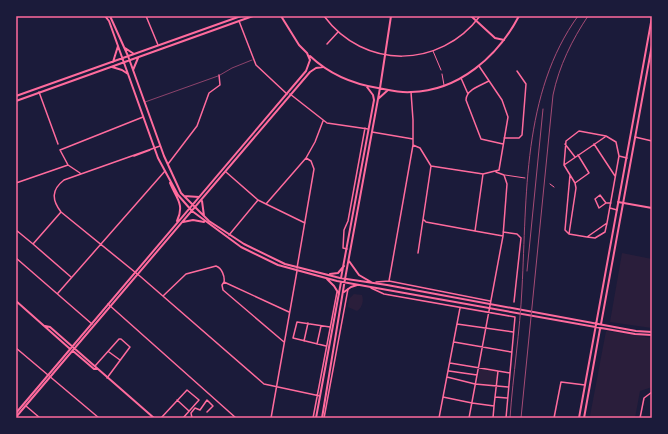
<svg xmlns="http://www.w3.org/2000/svg" width="668" height="434" font-family="'PT Sans Narrow',sans-serif">
  <style>
    .green { fill: #2a1e3b }
    .lines { fill: none; stroke-linecap: round; stroke-linejoin: round }
    .service { stroke: #ff6b9d; stroke-width: 0.5 }
    .pedestrian { stroke: #ff6b9d; stroke-width: 1 }
    .minor { stroke: #ff6b9d; stroke-width: 1.5 }
    .tertiary { stroke: #ff6b9d; stroke-width: 2 }
    .secondary { stroke: #ff6b9d; stroke-width: 2 }
    .rail { stroke: #a44b75; stroke-width: 1 }
    .neatline { fill: none; stroke: #ff6b9d; stroke-width: 1.5 }
  </style>
  <rect width="100%" height="100%" fill="#1b1b3a"/>
  <path class="green" d="M622,253L652,259V328L610,322Z
    M354,294L362,295C364,301 362,308 357,311L348,307L349,299Z
    M606,331L652,338V387L640,391L635,418H601L590,416Z
    M480,366L499,370L498,388L477,385Z"/>
  <g class="lines">
    <path class="service" d="M220,75L232,68L252,60
      M145,102L218,76"/>
    <path class="pedestrian" d="M433,51L441,70
      M442,74L444,85
      M505,175L525,178
      M550,184L554,187"/>
    <path class="minor" d="M146,16L158,45
      M324,16C364,70 440,69 480,16
      M239,21L256,65L287,94
      M327,44L338,32
      M461,78L468,94
      M489,81C481,85 466,90 466,100L481,139L503,144
      M39,92L58,144
      M290,94L327,123L368,129
      M372,132L413,139
      M635,137L652,141
      M504,138H519L522,135L526,84L517,71
      M565,144L575,157
      M594,144L615,176
      M413,145L420,148L431,166L483,174L499,170L508,117L502,100L479,66
      M160,146L64,180C51,190 52,200 61,212L141,277L264,384L320,396
      M134,156L150,150
      M168,164L197,126L209,93L220,85L219,75
      M68,165L60,150L143,117
      M564,165L605,137
      M226,172L258,200L229,235
      M496,172L504,175L507,184L503,236
      M570,175L565,230L569,234L587,237L607,223L619,156
      M16,183L68,165L80,173
      M575,183L589,173L578,155
      M258,200L266,204
      M606,203L599,208L595,199L600,195L606,203H611
      M610,208L617,210
      M424,220L426,222L475,231L483,174
      M305,223L266,204L306,158
      M16,230L33,244L61,212
      M503,232L517,234L521,238L514,302
      M569,234L576,188L575,183L564,165L566,141L579,131L606,136L616,142L619,156L627,158
      M587,237L595,238L605,232L607,223
      M33,244L71,277
      M347,249L343,248L344,230L348,221L365,128
      M418,253L431,166
      M16,258L92,324
      M297,268L314,169L311,161L306,158L315,142L323,121
      M389,281L413,145V120L411,92
      M376,282L389,281L490,301
      M371,288L384,294L515,317L506,418
      M58,293L165,171
      M163,296L186,274L216,266C222,268 225,277 224,282
      M108,304L236,418
      M457,324L513,332
      M304,341L308,323
      M284,342L223,290L222,285L224,282L289,312
      M454,342L511,352
      M317,344L321,326
      M326,346L293,338L297,322L330,327
      M16,348L99,418
      M109,352L120,360
      M450,363L510,373
      M95,366L119,339H121L130,347L107,378
      M449,371L477,375
      M447,377L475,384L508,387
      M443,397L472,403L494,406L495,397L507,398
      M495,397L498,371
      M177,400L189,411
      M26,406L40,418
      M161,418L187,390L199,400L183,418
      M192,418L191,413L195,408L200,410L207,400L213,406L207,412
      M271,418L297,271
      M313,418L337,292
      M324,418L348,289
      M439,418L460,308
      M469,418L503,236L475,231
      M493,418L494,406
      M554,418L561,382L585,385
      M640,418L644,398L652,392"/>
    <path class="tertiary" d="M471,16L495,38L504,40
      M380,88L391,16
      M618,202L652,208"/>
    <path class="secondary" d="M105,16L109,21L118,46L158,158L178,195L192,211L241,247L278,265L337,281L635,334L652,335
      M110,16L128,56L164,156L181,193L209,221L244,244L285,264L340,278L387,285L636,331L652,332
      M281,16L299,45L307,53
      M125,48L134,54
      M310,56C328,73 353,84 378,88C389,90 400,93 411,92C459,91 498,56 519,16
      M113,62L118,46
      M112,67L122,70L128,74
      M133,70L138,58
      M16,96L241,16
      M378,99L380,88
      M16,101L253,16
      M170,183C176,198 185,204 177,221
      M184,196L199,197
      M202,201L204,216
      M183,222L193,220L204,222
      M349,261L359,275L371,282
      M330,274L338,273L344,266
      M341,278L374,100L373,95L367,87
      M327,279L334,286L339,294
      M344,292L351,287L357,285
      M16,301L69,348
      M601,324L652,45
      M45,326L50,327L154,418
      M73,351L94,369H97
      M16,413L306,71L310,60L307,53
      M16,417L310,72L316,68L323,67
      M316,418L341,282
      M322,418L345,279L378,99L388,90
      M579,418L652,17
      M584,418L600,329"/>
    <path class="rail" d="M527,271L543,109
      M510,418C513,375 520,331 522,288C527,197 522,93 578,16
      M521,418L553,95C559,66 572,40 588,16"/>
  </g>
  <rect width="668" height="434" fill="none" stroke="#1b1b3a" stroke-width="34"/>
  <rect x="17" y="17" width="634" height="400" class="neatline"/>
</svg>
